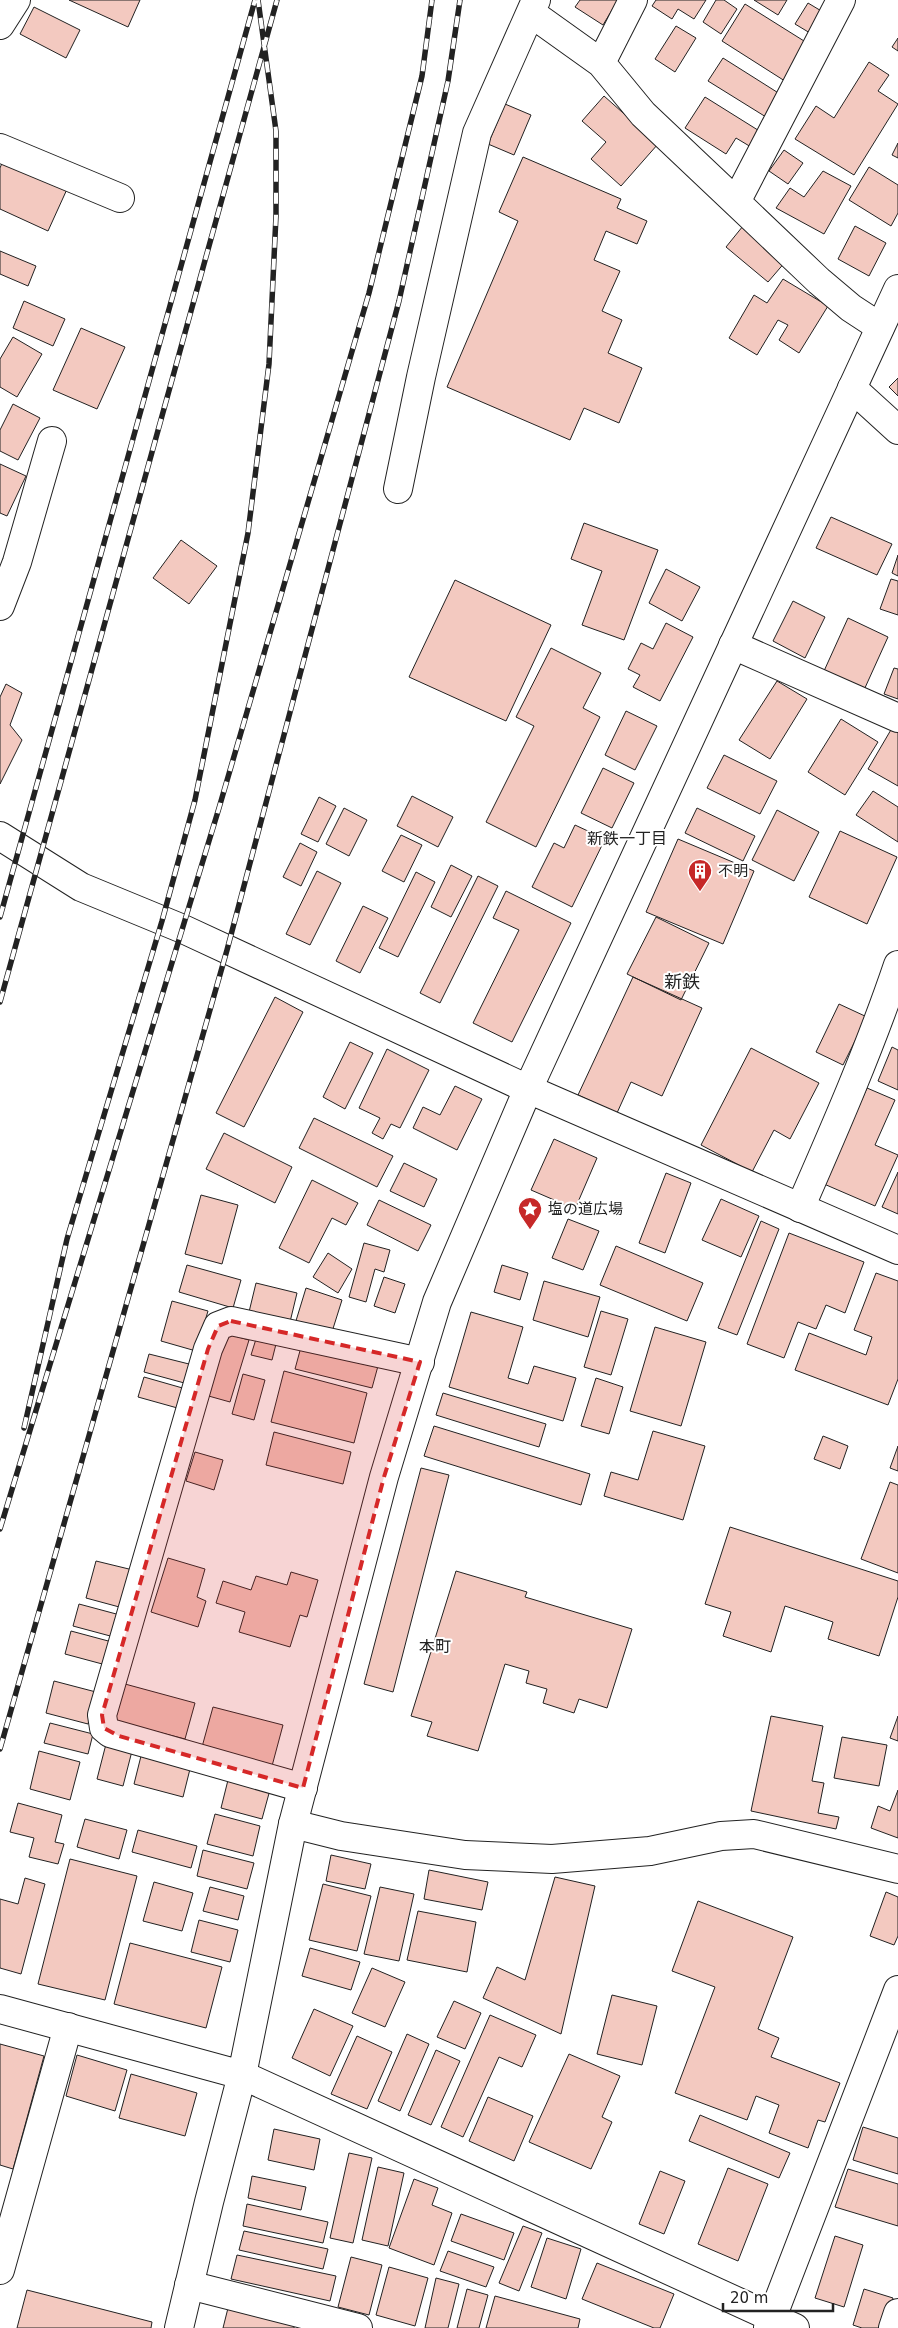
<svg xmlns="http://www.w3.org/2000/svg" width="898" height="2328" font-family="'DejaVu Sans','Noto Sans JP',sans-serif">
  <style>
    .building { fill: #f3c9c0; stroke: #222 }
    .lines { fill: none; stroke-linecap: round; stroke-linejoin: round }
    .minor-casing { stroke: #222; stroke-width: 30 }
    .tertiary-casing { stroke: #222; stroke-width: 30 }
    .minor { stroke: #fff; stroke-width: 28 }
    .tertiary { stroke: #fff; stroke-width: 28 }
    .rail-casing { stroke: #222; stroke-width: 5.5 }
    .rail { stroke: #fff; stroke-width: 4; stroke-dasharray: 11; stroke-linecap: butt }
    .marked { fill: #d62828; fill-opacity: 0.2; stroke: #d62828; stroke-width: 4; stroke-dasharray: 10 6; stroke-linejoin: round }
    .labels { text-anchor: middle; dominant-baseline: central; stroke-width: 4; stroke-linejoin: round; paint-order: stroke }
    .poi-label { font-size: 15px; fill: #222; stroke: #fff; text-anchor: start }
    .neighbourhood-label { font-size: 16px; fill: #222; stroke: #fff }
    .quarter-label { font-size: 18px; fill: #222; stroke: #fff }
  </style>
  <rect width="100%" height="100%" fill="#fff"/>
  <path class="building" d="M69,0H140L128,27Z
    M580,0H618L603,25L575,7Z
    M656,0H706L694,19L678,9L672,19L652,6Z
    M716,0H724L737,9L721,34L703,22Z
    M754,0H787L778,15Z
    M808,3L828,15L815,36L795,24Z
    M745,4L812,46L788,83L722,41Z
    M34,7L80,30L66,58L20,34Z
    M676,26L696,38L675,72L655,59Z
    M898,38V51L892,47Z
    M723,58L780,94L766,117L708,81Z
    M869,62L889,75L878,91L898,104L854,175L795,139L816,106L834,118Z
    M604,96L658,144L621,186L591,159L606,142L582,121Z
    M705,97L761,132L751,147L736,138L726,154L685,128Z
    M505,104L531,115L514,155L488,144Z
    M898,143V158L892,155Z
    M784,150L803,163L788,184L769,171Z
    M523,157L621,199L617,208L647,221L637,244L606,231L594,260L620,271L602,311L622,320L608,353L642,368L619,423L584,408L570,440L447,387L518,221L499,212Z
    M4,158L68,187L48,231L0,209V168Z
    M869,167L898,185V213L891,226L849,200Z
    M823,171L851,186L824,234L776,208L790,188L804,197Z
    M743,226L786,261L768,282L726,247Z
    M855,226L886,243L869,276L838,259Z
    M0,251L36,266L28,286L0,274Z
    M783,279L828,306L799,353L779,340L788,325L778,320L757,355L729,338L754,295L767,303Z
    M24,301L65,319L53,346L13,328Z
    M81,328L125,347L97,409L53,390Z
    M13,337L42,354L17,397L0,387V359Z
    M898,378V396L889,387Z
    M13,404L40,418L18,460L0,451V430Z
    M0,464L26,476L7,516L0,513Z
    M831,517L892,544L877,575L816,548Z
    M584,523L658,550L624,640L582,625L602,571L571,559Z
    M181,540L217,566L189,604L153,578Z
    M898,555V576L892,573Z
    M666,569L700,587L682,621L649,603Z
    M891,579L898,581V615L880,609Z
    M455,580L551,625L506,721L409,677Z
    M793,601L825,617L805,658L773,641Z
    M848,618L888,637L864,690L824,671Z
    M666,623L693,637L660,701L633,687L640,675L628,669L641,643L653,649Z
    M551,648L601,673L583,708L600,717L536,847L486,822L534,726L516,717Z
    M894,668L898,669V699L884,694Z
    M777,681L807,699L770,759L739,740Z
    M6,684L22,693L10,725L22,740L0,784V697Z
    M626,711L657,726L635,770L605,755Z
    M841,719L878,742L845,795L808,772Z
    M892,728L898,732V786L868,769Z
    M724,755L777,781L760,814L707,788Z
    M603,768L634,783L612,828L581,813Z
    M873,791L898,807V842L856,815Z
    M412,796L453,817L438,847L397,826Z
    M319,797L336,806L318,842L301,834Z
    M344,808L367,820L349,856L326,844Z
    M697,808L755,836L743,861L685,833Z
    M777,810L819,832L794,881L752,860Z
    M575,825L605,839L572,907L532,887L554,843L564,848Z
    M840,831L897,857L867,924L809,897Z
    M401,835L422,845L404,882L382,871Z
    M678,839L754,871L723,944L646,912Z
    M300,843L317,852L301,886L283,877Z
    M451,865L472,876L451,917L431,907Z
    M317,871L341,883L310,945L286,934Z
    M416,872L435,882L398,957L379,948Z
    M478,876L498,886L440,1003L420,993Z
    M506,891L571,923L512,1042L473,1023L519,930L493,918Z
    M363,906L388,918L360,973L336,961Z
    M656,917L709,943L681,1000L627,974Z
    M633,977L702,1008L662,1096L631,1082L617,1113L578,1095Z
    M275,997L303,1012L244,1127L216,1113Z
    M839,1004L867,1017L843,1065L816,1052Z
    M350,1042L373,1053L345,1109L323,1097Z
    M892,1047L898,1050V1090L878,1081Z
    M751,1048L819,1083L790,1139L774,1130L752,1172L701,1145Z
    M387,1049L429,1070L400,1128L391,1124L383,1139L372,1133L380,1118L359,1108Z
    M455,1086L482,1099L457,1150L413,1128L423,1107L440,1115Z
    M867,1088L895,1100L875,1145L898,1155L875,1206L824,1184Z
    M314,1118L393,1156L377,1187L299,1148Z
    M224,1133L292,1167L275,1203L206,1169Z
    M554,1139L597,1158L575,1209L531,1190Z
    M404,1163L437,1179L424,1207L390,1191Z
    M898,1172V1214L882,1207Z
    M666,1173L691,1183L665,1253L639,1243Z
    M312,1180L358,1203L346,1225L332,1218L309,1263L279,1248Z
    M201,1195L238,1205L222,1264L185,1254Z
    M721,1199L759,1216L741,1257L702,1240Z
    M379,1200L431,1225L418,1251L367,1225Z
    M568,1219L599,1231L583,1270L552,1258Z
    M761,1221L779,1229L737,1335L718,1328Z
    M789,1233L864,1262L845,1313L826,1305L816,1329L798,1322L784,1358L747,1344Z
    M364,1243L390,1250L384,1272L375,1269L366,1302L349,1297Z
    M616,1246L703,1283L687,1321L600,1285Z
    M328,1253L352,1269L338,1293L313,1277Z
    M187,1265L241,1280L233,1308L179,1292Z
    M502,1265L528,1273L520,1300L494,1292Z
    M876,1273L898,1281V1379L888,1405L795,1370L809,1333L866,1355L872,1337L854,1330Z
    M384,1277L405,1284L395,1313L374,1306Z
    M544,1281L600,1297L588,1337L533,1320Z
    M256,1283L297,1293L290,1322L249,1312Z
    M306,1288L342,1300L331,1335L295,1324Z
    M172,1301L208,1311L196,1351L161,1341Z
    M601,1311L628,1319L611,1375L584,1367Z
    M471,1312L523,1327L508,1378L528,1384L534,1366L576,1378L563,1421L449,1387Z
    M655,1327L706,1342L681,1426L630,1411Z
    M224,1333L249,1340L230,1402L205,1395Z
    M256,1339L276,1344L272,1360L251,1355Z
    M301,1347L378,1366L372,1388L295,1369Z
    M149,1354L193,1365L188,1384L144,1372Z
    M284,1371L367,1393L354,1443L271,1422Z
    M243,1374L265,1380L254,1420L232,1414Z
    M144,1377L186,1389L181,1409L138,1397Z
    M596,1378L623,1387L609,1434L581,1426Z
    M443,1393L546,1424L539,1447L436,1415Z
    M434,1426L590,1474L581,1505L424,1456Z
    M653,1431L705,1446L683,1520L604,1496L611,1472L638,1480Z
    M274,1432L351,1452L343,1484L266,1465Z
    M823,1436L848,1446L840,1469L814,1459Z
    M898,1446V1471L890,1468Z
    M195,1452L223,1460L214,1490L186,1481Z
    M421,1468L449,1475L393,1692L364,1684Z
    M890,1482L898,1485V1573L861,1559Z
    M730,1527L898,1581V1597L879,1656L828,1639L833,1622L785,1606L771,1652L723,1636L731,1612L705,1604Z
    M168,1558L205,1569L197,1597L206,1601L198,1627L151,1612Z
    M96,1561L133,1570L123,1608L86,1598Z
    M456,1571L527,1592L525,1597L632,1629L607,1708L579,1699L574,1713L543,1703L547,1689L526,1683L529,1671L505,1664L478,1751L427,1736L432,1722L411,1716Z
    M291,1572L318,1580L307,1617L300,1615L290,1647L239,1632L245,1612L216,1603L223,1581L251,1590L256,1576L287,1585Z
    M79,1604L120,1615L114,1637L73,1626Z
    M71,1631L112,1642L106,1665L65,1654Z
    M54,1681L96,1692L88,1724L46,1713Z
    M125,1684L195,1703L185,1739L115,1721Z
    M213,1707L283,1725L272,1766L202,1747Z
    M771,1716L823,1726L812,1781L824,1783L818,1813L839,1817L836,1829L751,1811Z
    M898,1716V1741L890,1738Z
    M50,1723L93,1734L88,1754L44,1743Z
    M842,1737L887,1745L879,1786L834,1778Z
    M106,1744L132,1751L123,1786L97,1779Z
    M39,1751L80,1762L70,1800L30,1789Z
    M141,1756L190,1769L183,1797L134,1784Z
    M229,1776L271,1786L262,1819L221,1808Z
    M898,1790V1838L871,1828L878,1806L890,1811Z
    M18,1803L62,1815L55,1842L64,1844L58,1864L29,1857L34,1838L10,1832Z
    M215,1814L260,1826L253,1856L207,1844Z
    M85,1819L127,1830L119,1859L77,1847Z
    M138,1830L197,1846L191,1868L132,1852Z
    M203,1850L254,1863L247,1889L197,1876Z
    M331,1855L371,1864L365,1889L326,1881Z
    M70,1859L137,1876L105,2000L38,1984Z
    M429,1870L488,1882L482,1910L424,1899Z
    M555,1877L595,1886L561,2034L483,1998L497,1967L525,1980Z
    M25,1878L45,1884L21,1974L0,1968V1899L18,1904Z
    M154,1882L193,1893L182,1931L143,1921Z
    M323,1884L371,1896L357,1951L309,1940Z
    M210,1887L244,1896L238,1920L203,1911Z
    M380,1887L414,1894L399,1961L364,1954Z
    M886,1892L898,1897V1936L894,1945L870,1936Z
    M698,1901L793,1937L758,2029L779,2038L771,2057L840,2083L825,2122L818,2120L808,2148L769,2133L779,2105L756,2096L747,2120L675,2093L715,1987L672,1971Z
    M418,1911L476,1922L467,1972L407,1960Z
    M199,1920L238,1930L230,1962L191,1952Z
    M130,1943L222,1967L206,2028L114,2004Z
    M310,1948L360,1962L351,1990L302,1976Z
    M372,1968L405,1982L385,2027L352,2013Z
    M612,1995L657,2006L642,2065L597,2054Z
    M454,2001L481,2013L465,2049L437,2037Z
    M314,2009L353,2026L330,2076L292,2058Z
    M490,2015L536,2035L522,2067L499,2057L463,2137L441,2127Z
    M407,2034L429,2044L400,2111L378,2101Z
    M357,2036L392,2052L367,2109L331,2094Z
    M0,2044L44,2056L13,2169L0,2165Z
    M436,2050L460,2061L431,2125L408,2115Z
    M569,2054L620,2076L602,2117L612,2122L591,2169L529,2142Z
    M77,2055L127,2070L115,2111L66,2096Z
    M131,2074L197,2093L185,2136L119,2118Z
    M488,2097L533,2116L514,2161L469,2141Z
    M700,2115L790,2153L779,2178L689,2141Z
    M863,2127L898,2138V2174L853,2160Z
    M274,2129L320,2139L314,2170L268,2160Z
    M349,2153L372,2158L353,2243L330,2238Z
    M378,2167L404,2173L388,2246L362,2240Z
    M728,2168L768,2184L738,2261L698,2244Z
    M848,2169L898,2184V2226L835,2207Z
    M660,2171L685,2181L664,2234L639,2224Z
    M252,2176L306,2187L301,2210L248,2198Z
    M414,2179L438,2188L432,2205L452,2213L434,2265L389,2248Z
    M247,2204L328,2222L323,2243L243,2226Z
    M461,2214L514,2233L504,2260L451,2241Z
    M523,2226L542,2233L519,2291L499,2283Z
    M244,2231L328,2249L323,2269L239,2250Z
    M835,2236L863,2245L844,2307L815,2298Z
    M547,2238L581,2249L566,2299L531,2287Z
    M448,2251L494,2267L486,2287L440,2271Z
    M237,2255L336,2276L330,2301L231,2279Z
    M351,2257L382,2265L369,2315L338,2307Z
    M597,2263L674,2294L660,2328H654L582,2299Z
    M389,2267L428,2278L415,2326L376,2315Z
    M436,2278L459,2284L448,2328H425Z
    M467,2289L488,2295L479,2328H457Z
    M864,2289L893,2298L884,2328H862L853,2325Z
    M27,2290L152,2322L151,2328H17Z
    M495,2296L580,2319L578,2328H486Z
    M229,2304L296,2320L294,2328H223Z"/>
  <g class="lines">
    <g class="minor-casing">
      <path id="minor" d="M633,0L601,63L643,114L736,202L819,281L851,308L880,327
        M531,13L601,63
        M0,25L16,0
        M0,148L120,198
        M736,202L841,0
        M852,388L898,430
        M398,489L421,377L477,133L536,0
        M0,606L17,562L52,441
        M733,645L898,718
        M800,1208C835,1128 870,1048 898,965
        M303,1788L110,1733L104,1728L102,1715L208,1349L218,1326L231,1321L420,1362
        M293,1824L341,1836L465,1855L552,1859L650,1851L721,1836L754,1834L898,1869
        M0,2270L68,2027
        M189,2285L358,2328
        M768,2328L898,1990
        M893,2328L898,2313"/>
    </g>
    <g class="tertiary-casing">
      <path id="tertiary" d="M0,836L81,887L183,929L528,1089L898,1250
        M0,2009L242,2075L795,2328
        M179,2328L209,2202L242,2075L293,1824L384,1477L437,1302L528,1089L898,289"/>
    </g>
    <use href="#minor" class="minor"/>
    <use href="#tertiary" class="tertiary"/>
    <g class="rail-casing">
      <path id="rail" d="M0,917L255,0
        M0,1002L277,0
        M24,1428L67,1239L162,921L195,800L248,533L269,364L276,216V131L258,0
        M0,1529L219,808L369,293L422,76L432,0
        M0,1749L227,950L399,301L448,81L460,0"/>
    </g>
    <use href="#rail" class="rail"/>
  </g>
  <path class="marked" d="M231,1321L420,1362L384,1477L303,1788L119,1736L104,1728L102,1715L208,1349L218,1326Z"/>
  <defs>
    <g id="building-pin" transform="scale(1.25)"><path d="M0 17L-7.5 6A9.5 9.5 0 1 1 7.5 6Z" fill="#c62828" stroke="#fff"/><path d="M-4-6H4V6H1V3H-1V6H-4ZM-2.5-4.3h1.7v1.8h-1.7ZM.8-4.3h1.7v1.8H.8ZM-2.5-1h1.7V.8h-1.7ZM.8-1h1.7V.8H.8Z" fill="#fff"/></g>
    <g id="sight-pin" transform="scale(1.25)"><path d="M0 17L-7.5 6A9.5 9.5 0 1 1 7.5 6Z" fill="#c62828" stroke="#fff"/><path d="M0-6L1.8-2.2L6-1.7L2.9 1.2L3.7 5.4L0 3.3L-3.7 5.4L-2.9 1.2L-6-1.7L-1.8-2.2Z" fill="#fff"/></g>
  </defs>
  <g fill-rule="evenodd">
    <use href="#building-pin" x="700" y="871"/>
    <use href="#sight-pin" x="530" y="1209"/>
  </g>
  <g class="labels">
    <g class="poi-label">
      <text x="718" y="871">不明</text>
      <text x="548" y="1209">塩の道広場</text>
    </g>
    <g class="neighbourhood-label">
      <text x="627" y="838">新鉄一丁目</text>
      <text x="435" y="1646">本町</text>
    </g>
    <g class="quarter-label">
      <text x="682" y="981">新鉄</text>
    </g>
  </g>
  <path d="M723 2303v8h110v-8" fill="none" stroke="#222222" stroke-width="2.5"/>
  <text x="730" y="2303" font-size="15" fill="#222222" stroke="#ffffff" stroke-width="4" paint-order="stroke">20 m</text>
</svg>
